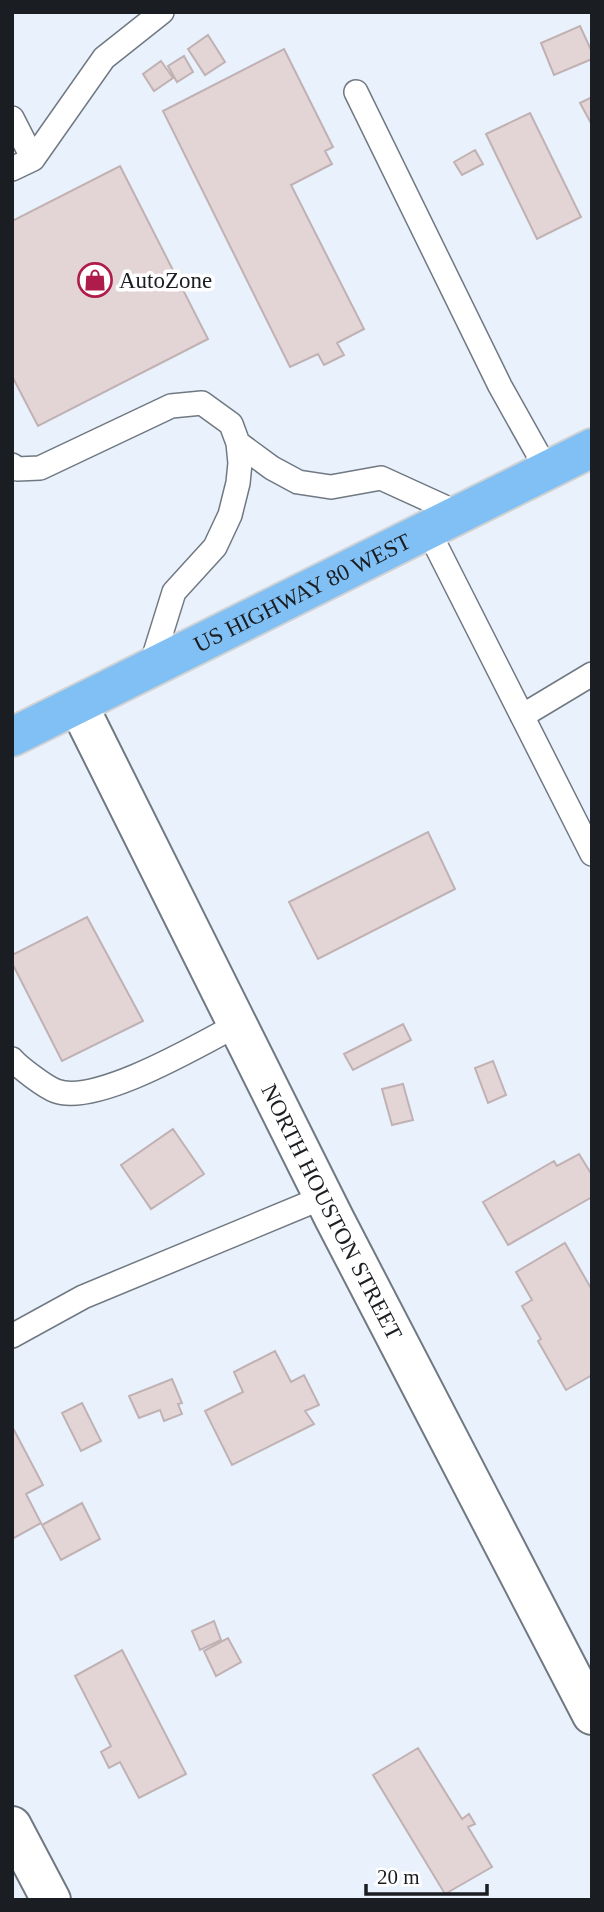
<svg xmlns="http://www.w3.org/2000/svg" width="604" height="1912" font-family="'Times New Roman',serif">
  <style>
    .building { fill: #e3d4d6; stroke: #c0b1b3; stroke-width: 2 }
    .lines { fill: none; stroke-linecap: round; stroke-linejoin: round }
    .lane-casing { stroke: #707982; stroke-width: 26 }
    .street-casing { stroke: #707982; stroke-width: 42 }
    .primary-casing { stroke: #d1d2d3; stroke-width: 42 }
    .lane { stroke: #fff; stroke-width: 23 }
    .street { stroke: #fff; stroke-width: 38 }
    .primary { stroke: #80c0f4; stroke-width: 38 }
    .labels { text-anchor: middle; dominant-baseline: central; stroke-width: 7; stroke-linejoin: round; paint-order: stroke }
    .poi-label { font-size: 23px; fill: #1a1d21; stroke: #fff; text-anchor: start }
    .street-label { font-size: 23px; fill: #1a1d21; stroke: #fff }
  </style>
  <rect width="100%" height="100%" fill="#e8f1fc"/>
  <path class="building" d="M580,26L592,52V59L554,75L541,43Z
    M208,35L225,62L205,75L188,49Z
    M284,49L333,147L325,151L332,164L291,185L364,329L337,343L344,355L324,365L318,354L290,367L163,111Z
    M184,56L193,72L177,82L168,66Z
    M161,61L173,78L154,91L143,74Z
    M592,97V125L580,103Z
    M530,113L581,217L537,239L486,134Z
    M475,150L483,164L462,175L454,162Z
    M120,166L208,339L38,426L12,376V221Z
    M428,832L455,889L318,959L289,902Z
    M87,917L143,1021L62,1061L12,963V955Z
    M403,1024L411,1040L353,1070L344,1054Z
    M493,1061L506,1095L488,1103L475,1068Z
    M403,1084L413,1120L392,1125L382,1089Z
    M173,1129L204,1174L151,1209L121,1165Z
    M579,1154L592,1175V1197L508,1245L483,1202L554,1161L557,1166Z
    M565,1243L592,1290V1375L566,1390L538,1341L541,1339L522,1306L532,1300L516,1272Z
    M275,1351L291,1382L304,1375L319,1405L305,1411L314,1424L232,1465L205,1411L243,1392L234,1372Z
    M172,1379L182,1403L178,1404L182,1414L164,1421L160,1410L139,1418L129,1396Z
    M82,1403L101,1441L81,1451L62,1413Z
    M14,1430L43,1485L26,1494L41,1523L12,1539V1432Z
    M82,1503L100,1539L61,1560L42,1525Z
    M214,1621L221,1640L200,1650L192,1631Z
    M228,1638L241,1662L216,1676L204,1651Z
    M122,1650L186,1774L139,1798L120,1762L109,1768L101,1752L111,1746L75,1676Z
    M418,1748L462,1819L469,1814L475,1824L468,1827L492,1867L445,1894L373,1775Z"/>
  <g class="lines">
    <g class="lane-casing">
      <path id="lane" d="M356,92L500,386L547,470
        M12,118L33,159L12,169
        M33,159L104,58L162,12
        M238,443L272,468L298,482L331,487L381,478L460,514
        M12,465L17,469L40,468L171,406L202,403L231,424L238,443L240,463L238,483L230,515L215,547L174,592L150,669
        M428,530L592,854
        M522,716L592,674
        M12,1059C19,1067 45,1087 56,1091C96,1106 199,1045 237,1025
        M12,1336L83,1297L324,1197"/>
    </g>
    <g class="street-casing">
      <g id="street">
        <path id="s1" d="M78,705L334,1218L592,1715"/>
        <path d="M12,1826L51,1900"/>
      </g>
    </g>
    <g class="primary-casing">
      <g id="primary">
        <path id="s2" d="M12,737L592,448"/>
      </g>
    </g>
    <use href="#lane" class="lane"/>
    <use href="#street" class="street"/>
    <use href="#primary" class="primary"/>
  </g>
  <defs>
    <g id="shop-ring" transform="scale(1.75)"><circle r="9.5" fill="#fff" stroke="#ae1c4b" stroke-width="1.5"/><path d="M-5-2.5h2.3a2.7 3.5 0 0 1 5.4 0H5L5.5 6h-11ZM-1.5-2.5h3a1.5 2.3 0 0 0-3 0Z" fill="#ae1c4b"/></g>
  </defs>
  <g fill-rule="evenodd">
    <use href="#shop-ring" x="95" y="280"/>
  </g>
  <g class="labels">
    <g class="poi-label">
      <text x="119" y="280">AutoZone</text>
    </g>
    <g class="street-label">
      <text stroke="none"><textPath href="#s2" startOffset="324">US HIGHWAY 80 WEST</textPath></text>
      <text stroke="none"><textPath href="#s1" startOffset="567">NORTH HOUSTON STREET</textPath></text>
    </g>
  </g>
  <rect width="604" height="1912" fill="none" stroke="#1a1d21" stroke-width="28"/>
  <path d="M366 1884v10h121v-10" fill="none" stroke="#1a1d21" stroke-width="3.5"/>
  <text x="377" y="1884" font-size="21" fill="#1a1d21" stroke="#ffffff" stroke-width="5" paint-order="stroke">20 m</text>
</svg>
